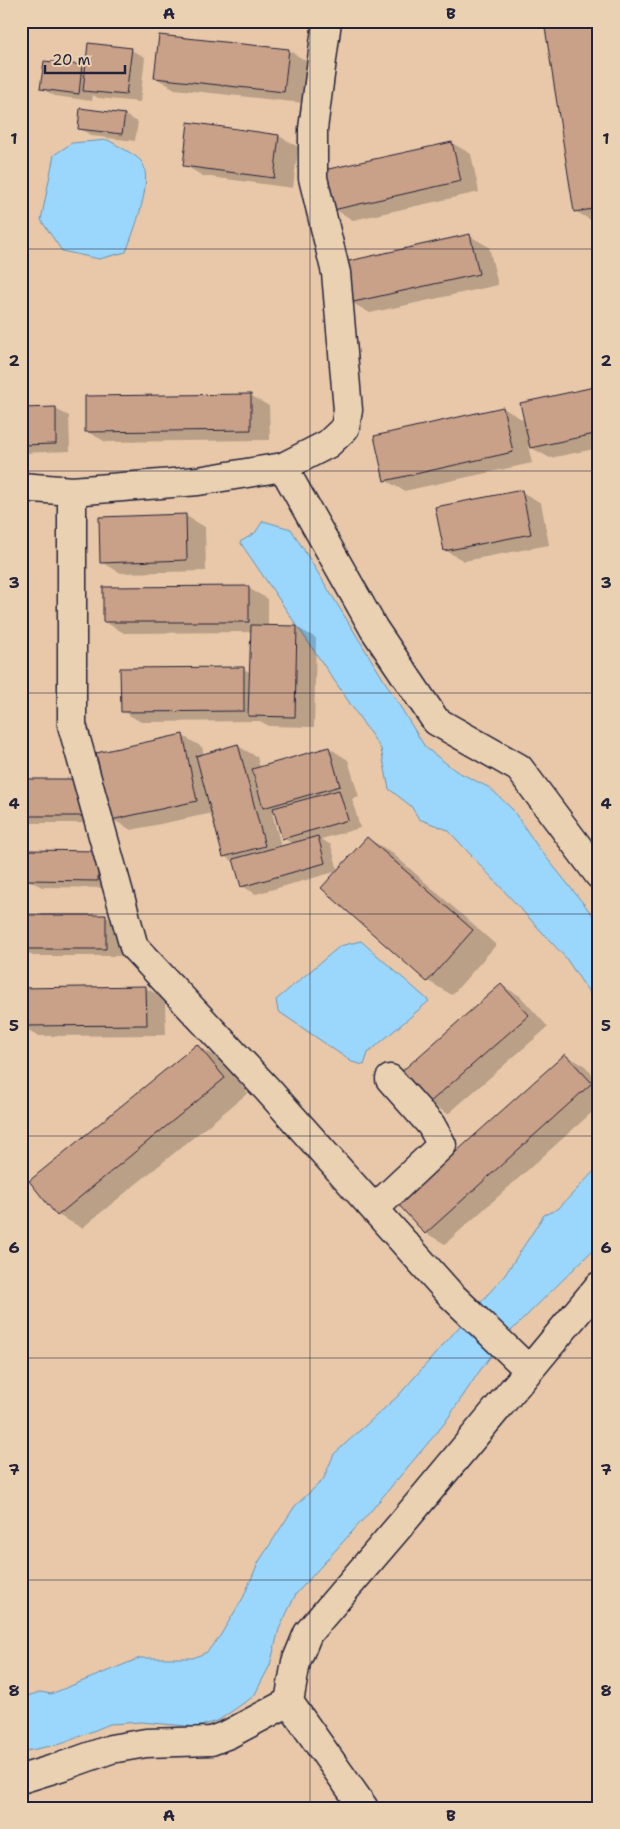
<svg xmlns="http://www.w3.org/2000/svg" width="620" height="1829" font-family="'Shantell Sans',sans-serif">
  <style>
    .water { fill: #9bd7fc; stroke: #6b8faf }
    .shadow { fill: #0003; fill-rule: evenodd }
    .building { fill: #c9a088; stroke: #22223b }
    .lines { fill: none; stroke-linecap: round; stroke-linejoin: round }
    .minor-casing { stroke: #22223b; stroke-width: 31 }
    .minor { stroke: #ead1b2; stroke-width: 28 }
    .grid { fill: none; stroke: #22223b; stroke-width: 1; stroke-opacity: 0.55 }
    .neatline { fill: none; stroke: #22223b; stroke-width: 2 }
    .grid-label { font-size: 16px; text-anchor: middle; font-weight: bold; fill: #22223b }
  </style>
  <rect width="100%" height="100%" fill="#e8c8a9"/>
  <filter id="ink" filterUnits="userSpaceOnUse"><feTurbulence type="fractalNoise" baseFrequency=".02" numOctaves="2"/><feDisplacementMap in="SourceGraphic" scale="10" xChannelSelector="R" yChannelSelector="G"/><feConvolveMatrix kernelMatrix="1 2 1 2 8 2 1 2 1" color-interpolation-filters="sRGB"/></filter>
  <g filter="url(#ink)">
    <path class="water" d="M108,140C116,145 136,155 141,161C155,178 133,233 126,252L99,259L62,251L41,220L54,155L72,143Z
      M263,521L291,529L425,747L456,771L490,788L512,809L538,847L599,923V1007L565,957L448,830L419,819L411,806L389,789L381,749L240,542L255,533Z
      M361,941L429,1001L368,1053L364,1065L352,1062L278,1011L276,1000L340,946Z
      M599,1166V1244L509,1333L481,1369L444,1424L369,1513L296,1594L279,1629L270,1665L254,1696L219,1720L198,1727L141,1722L110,1724L61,1744L21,1752V1698L40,1692L51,1694L140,1658H193L207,1652L220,1636L243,1598L258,1563L295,1506L323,1480L334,1454L398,1396L505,1275L544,1215L558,1209Z"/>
    <path class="shadow" d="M599,21V225L575,211Z
      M131,50L145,57L140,102L98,98L93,95L92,101L55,96L42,89L82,66L87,69Z
      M288,50L308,62L303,103L175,89L156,78Z
      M124,115L138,122L135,141L92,136L79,128Z
      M190,124L279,136L298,147L293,188L203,176L184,165Z
      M452,143L471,154L479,192L353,220L334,209Z
      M470,236L489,247L498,285L370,313L351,302Z
      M599,387V448L550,458L528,446L532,463L404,491L385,480L503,408L525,421Z
      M250,395L269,406L270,440L106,442L86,431Z
      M21,409H55L69,416L70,451L21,453Z
      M522,492L541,503L549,545L464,561L445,550Z
      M186,516L205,527L206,571L121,573L101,562Z
      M248,588L268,599V626L296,627L316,638L314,727L269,726L260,721L141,722L122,711L244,669L251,673L252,632L124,633L105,622Z
      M183,736L202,747L204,755L238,746L257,757L260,768L329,748L348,760L359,797L352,799L360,828L321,839L331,845L338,870L367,838L391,852L496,945L452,995L428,981L338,871L256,894L242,886L236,863L224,856L213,813L131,830L112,819ZM272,812L277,815L283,838L293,844L281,847Z
      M21,781H82L95,823H24L21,821Z
      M112,860L111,888L42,887L28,880Z
      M21,917H106L120,924V956H33L21,949Z
      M501,985L520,996L548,1027L448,1114L429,1103Z
      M146,988L165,999L166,1035L39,1036L21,1026Z
      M197,1046L221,1059L248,1093L82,1228L58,1215Z
      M565,1055L585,1066L599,1082V1106L445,1244L426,1233Z
      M21,1309L30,1314L29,1355H21Z"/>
    <path class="building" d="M544,21H599V208L574,212Z
      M159,35L289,49L284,92L154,78Z
      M88,43L132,48L126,95L83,91Z
      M44,61L82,65L79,94L40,89Z
      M80,108L125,114L122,134L78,129Z
      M188,122L279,135L274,178L183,166Z
      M452,142L461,181L333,210L324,170Z
      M470,234L479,274L349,303L340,263Z
      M599,386V433L530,448L520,403Z
      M251,394V430L85,432V396Z
      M56,407V444L21,445V408Z
      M503,407L513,452L384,481L374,436Z
      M522,490L531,534L444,551L435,507Z
      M186,514L187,560L100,563L99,517Z
      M249,586V622H103V587Z
      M251,625L297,626L295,717L248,716Z
      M244,667V711L121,712L120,668Z
      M183,734L197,801L111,820L96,753Z
      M238,744L265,846L223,857L196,756Z
      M329,747L340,786L263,808L252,769Z
      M21,779H83L82,816H21Z
      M339,790L348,820L282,839L273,808Z
      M318,836L325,863L241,887L233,859Z
      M367,837L473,930L427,982L321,888Z
      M28,850L99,851L98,881L27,880Z
      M21,915H106V949H21Z
      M501,984L529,1015L428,1104L401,1072Z
      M146,986L147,1025L21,1026V988Z
      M197,1044L225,1078L57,1216L29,1181Z
      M565,1054L592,1083L425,1234L398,1204Z"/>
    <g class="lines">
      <g class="minor-casing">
        <path id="minor" d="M283,467L374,629L436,721L519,768L599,875
          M21,487L72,491L198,481L283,467L328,444L345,428L348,410L336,273L313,178V129L327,21
          M72,491V725L134,947L267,1089L451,1295L529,1370
          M374,1209L442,1145L431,1125L390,1079
          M21,1779L63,1766L111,1749L146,1743L211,1741L229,1734L289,1702
          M364,1808L289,1702L296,1662L308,1633L403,1522L599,1286"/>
      </g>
      <use href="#minor" class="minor"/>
    </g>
  </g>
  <path class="grid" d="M310,21V1808M21,249H599M21,471H599M21,693H599M21,914H599M21,1136H599M21,1358H599M21,1580H599"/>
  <rect width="620" height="1829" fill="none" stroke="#ead1b2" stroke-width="55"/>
  <path d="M45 65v8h80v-8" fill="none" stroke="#22223b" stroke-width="2.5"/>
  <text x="52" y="65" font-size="15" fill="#22223b" stroke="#ead1b2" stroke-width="4" paint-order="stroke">20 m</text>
  <rect x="28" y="28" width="564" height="1774" class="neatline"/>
  <g class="grid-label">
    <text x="169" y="19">A</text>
    <text x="451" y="19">B</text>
    <text x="14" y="144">1</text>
    <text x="606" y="144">1</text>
    <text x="14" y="366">2</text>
    <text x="606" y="366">2</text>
    <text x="14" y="588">3</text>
    <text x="606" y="588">3</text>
    <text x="14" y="809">4</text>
    <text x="606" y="809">4</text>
    <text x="14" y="1031">5</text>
    <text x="606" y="1031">5</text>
    <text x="14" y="1253">6</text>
    <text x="606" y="1253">6</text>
    <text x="14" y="1475">7</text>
    <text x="606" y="1475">7</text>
    <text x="14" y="1696">8</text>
    <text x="606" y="1696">8</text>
    <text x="169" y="1821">A</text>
    <text x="451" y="1821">B</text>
  </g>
</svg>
